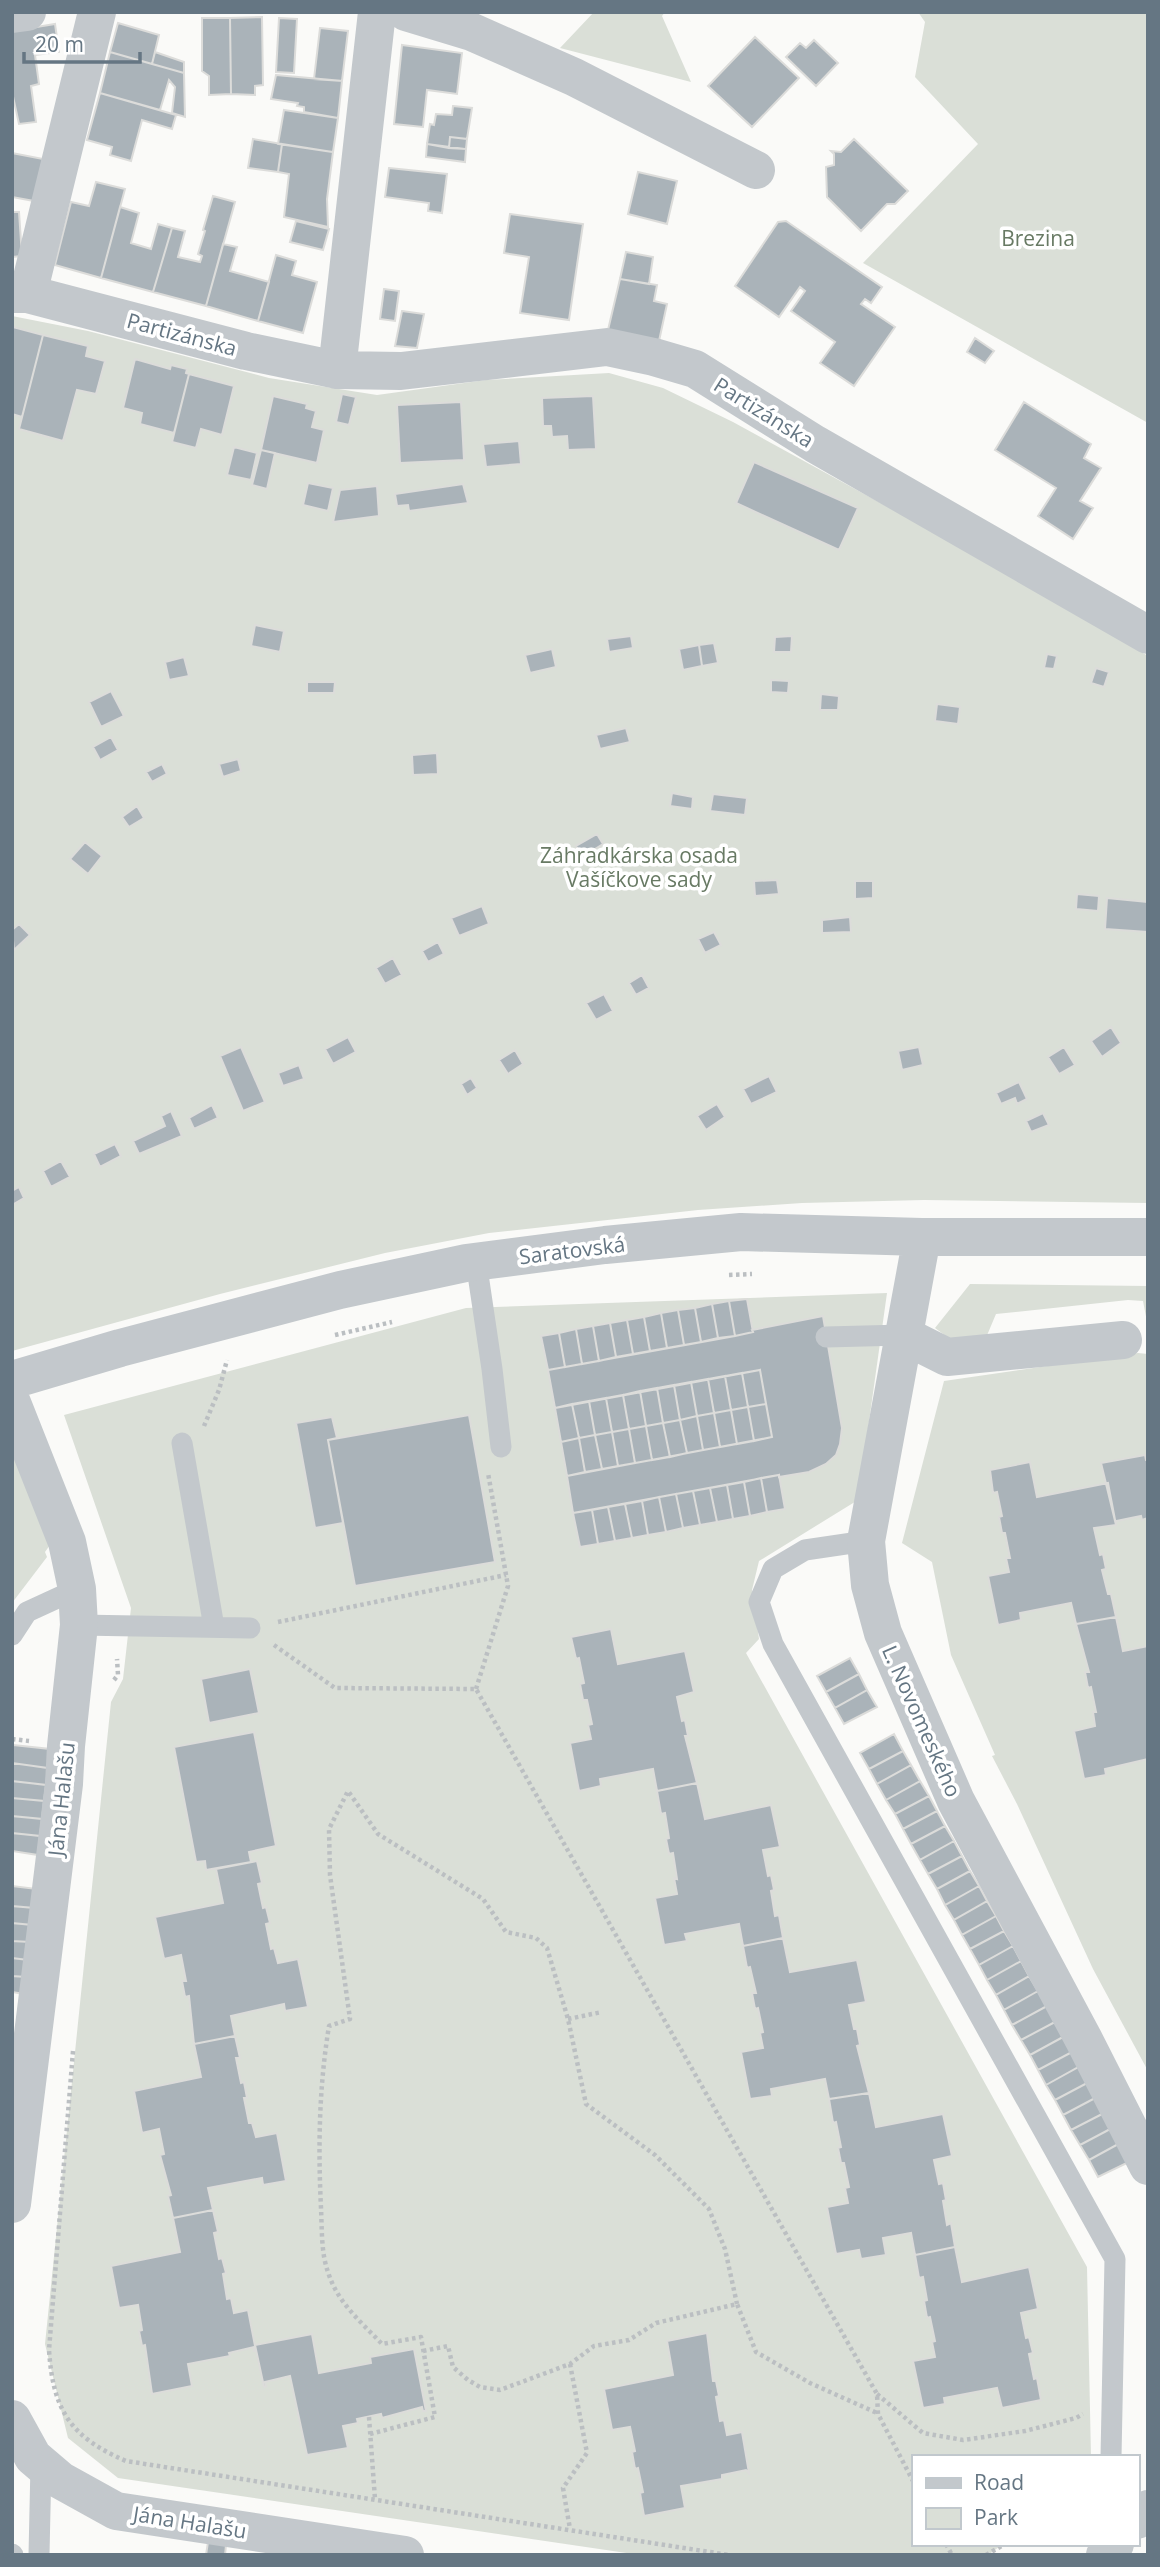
<svg xmlns="http://www.w3.org/2000/svg" width="1160" height="2567" font-family="'Open Sans',sans-serif">
  <style>
    .green { fill: #dadfd7 }
    .building { fill: #aab3b9; stroke: #dcdcda; stroke-width: 2 }
    .lines { fill: none; stroke-linecap: round; stroke-linejoin: round }
    .path { stroke: #bbbfc2; stroke-width: 4.5; stroke-dasharray: 3.5 3.5; stroke-linecap: butt }
    .lane { stroke: #c3c8cc; stroke-width: 21 }
    .street { stroke: #c3c8cc; stroke-width: 38 }
    .labels { text-anchor: middle; dominant-baseline: central; stroke-width: 7; stroke-linejoin: round; paint-order: stroke }
    .park-label { font-size: 21px; fill: #687a64; stroke: #fff }
    .street-label { font-size: 21px; fill: #657683; stroke: #fff }
  </style>
  <rect width="100%" height="100%" fill="#fafaf8"/>
  <path class="green" d="M594,12H665L662,16L691,82L560,48Z
    M918,12H1148V423L863,263L978,144L915,77L925,22Z
    M12,316L88,331L269,378L377,395L486,380L609,373L663,388L733,422L990,563L1148,656V1203L924,1200L802,1203L698,1210L489,1233L385,1253L220,1294L12,1351Z
    M970,1284L1148,1286V1327L1143,1301L1128,1300L996,1314L977,1359L935,1328Z
    M887,1293L858,1500L759,1561L752,1590L759,1639L746,1653L1087,2267L1091,2457H913V2544H1003L988,2555H640L118,2478L68,2438L45,2344L111,1702L123,1679L131,1608L64,1415L466,1308Z
    M1138,1353L1148,1354V2071L1093,1969L1017,1804L992,1756L995,1755L951,1655L932,1562L902,1543L944,1381Z
    M12,1449L50,1545L45,1552L47,1557L12,1603Z"/>
  <path class="building" d="M262,17L263,85L255,86V95L231,94L230,18Z
    M202,18H230L231,94L209,95V76L202,71Z
    M279,18L297,19L294,73L276,72Z
    M118,23L159,35L152,64L110,52Z
    M55,24L59,52L35,55L39,84L31,86L36,122L19,124L12,92V31Z
    M320,28L348,31L342,81L314,79Z
    M755,37L799,78L752,127L708,86Z
    M814,40L838,63L816,86L786,57L800,43L806,48Z
    M402,45L462,53L457,94L427,90L423,127L394,124Z
    M110,52L184,73L185,117L172,113L175,87L169,80L160,110L100,93Z
    M155,52L184,62V73L152,64Z
    M276,75L342,81L338,118L304,112V107L297,106L298,103L271,99Z
    M100,93L176,115L172,129L142,120L131,161L110,155L112,147L87,140Z
    M453,106L472,108L467,139L450,137L449,148L427,144L430,124L434,125L436,114L452,115Z
    M284,110L338,118L333,152L278,144Z
    M450,137L467,139L466,149L449,148Z
    M253,139L282,144L278,172L248,168Z
    M854,139L908,191L895,204H887L861,231L827,197L826,167L834,165V154L831,151L841,152Z
    M282,144L333,152L327,199L328,227L284,217L289,174L278,172Z
    M427,144L466,149L465,162L426,157Z
    M12,153L43,159L34,201L12,197Z
    M389,168L447,174L442,213L428,211L429,203L385,197Z
    M638,172L677,181L667,224L628,214Z
    M96,182L125,189L101,278L55,265L71,202L89,206Z
    M213,196L235,202L206,306L153,292L172,228L185,231L178,257L200,262L202,256L198,254L205,231L203,230Z
    M120,207L139,213L131,243L151,249L158,224L172,228L153,292L101,278Z
    M12,212H19L22,256L12,257Z
    M510,214L583,224L569,320L520,313L529,257L504,253Z
    M296,221L329,229L323,250L290,242Z
    M786,221L882,287L871,303L865,299L861,304L895,327L854,386L820,363L835,342L791,311L805,291L800,287L779,317L735,286L778,222Z
    M223,244L237,247L230,271L269,282L258,321L206,306Z
    M626,252L653,257L649,284L620,279Z
    M276,255L296,261L292,275L317,282L303,333L258,321Z
    M620,279L657,285L654,301L667,304L659,341L608,330Z
    M384,289L399,291L395,321L380,319Z
    M402,311L424,314L417,348L395,346Z
    M13,327L43,335L22,417L12,414Z
    M43,335L88,346L86,356L105,361L96,394L77,390L63,441L19,429Z
    M975,338L994,351L985,363L967,352Z
    M135,359L170,369L171,365L187,369L186,373L189,374L174,433L140,424L142,413L123,408Z
    M189,374L234,386L222,435L201,429L196,448L172,442Z
    M342,394L356,397L349,425L336,422Z
    M273,396L307,404L306,408L316,411L312,427L324,430L317,463L261,450Z
    M593,396L596,449L568,450L567,436L552,437L551,426H543L542,398Z
    M461,402L464,460L400,463L397,405Z
    M1024,402L1091,444L1084,458L1101,468L1080,501L1093,508L1073,539L1038,516L1056,488L995,450Z
    M519,441L521,464L486,467L483,444Z
    M234,447L257,453L251,480L227,475Z
    M261,450L275,453L267,489L252,485Z
    M754,462L858,508L839,550L736,503Z
    M308,483L333,488L328,511L303,505Z
    M463,484L468,503L409,511L408,505L397,506L395,494Z
    M377,486L379,516L333,522L340,490Z
    M255,625L284,631L280,652L251,646Z
    M631,636L633,648L609,652L607,639Z
    M792,636L791,652H774L775,637Z
    M714,643L718,663L702,666L699,645Z
    M699,645L702,666L683,670L679,649Z
    M552,649L556,667L530,673L525,655Z
    M1047,654L1057,656L1054,669L1044,668Z
    M184,657L189,676L169,680L165,662Z
    M1096,668L1109,672L1104,687L1091,683Z
    M771,680L789,681L788,693L771,692Z
    M307,682H335L334,693H307Z
    M111,691L124,716L101,727L89,702Z
    M821,694L839,696L838,710H820Z
    M937,704L960,707L958,724L935,721Z
    M626,728L630,742L600,749L596,735Z
    M111,737L118,750L100,760L93,747Z
    M437,753L438,774L413,775L412,755Z
    M238,759L241,771L223,777L219,764Z
    M162,764L167,774L152,782L146,772Z
    M672,793L693,797L692,809L670,806Z
    M713,794L747,798L745,815L710,811Z
    M137,806L144,818L129,827L122,817Z
    M597,834L603,844L582,857L576,846Z
    M85,842L102,856L88,874L70,859Z
    M777,880L779,894L755,896L754,881Z
    M855,881H873V898L855,899Z
    M1077,894L1099,896L1098,911L1076,909Z
    M1107,898L1148,902V932L1105,929Z
    M482,906L489,924L459,936L451,918Z
    M850,917L851,932L822,933V920Z
    M19,924L30,935L14,950L12,930Z
    M714,932L721,945L705,953L698,939Z
    M438,942L444,954L428,962L422,951Z
    M393,958L402,975L385,984L376,968Z
    M642,975L649,988L636,995L629,983Z
    M604,994L613,1011L596,1020L586,1003Z
    M1111,1027L1121,1043L1102,1057L1091,1041Z
    M348,1037L356,1052L333,1064L325,1049Z
    M241,1047L265,1102L243,1111L220,1056Z
    M919,1047L923,1065L902,1070L898,1051Z
    M1064,1047L1075,1065L1059,1074L1048,1057Z
    M515,1050L523,1064L508,1074L499,1060Z
    M299,1065L304,1079L283,1086L278,1073Z
    M769,1076L777,1092L751,1104L743,1089Z
    M471,1078L477,1088L467,1095L461,1084Z
    M1019,1082L1027,1099L1017,1104L1015,1098L1001,1104L996,1093Z
    M717,1104L725,1117L706,1130L697,1116Z
    M212,1105L218,1118L194,1129L189,1118Z
    M171,1111L182,1136L139,1154L133,1141L165,1126L161,1116Z
    M1043,1113L1049,1125L1031,1132L1026,1121Z
    M115,1144L121,1156L100,1167L94,1154Z
    M61,1161L70,1177L51,1187L43,1171Z
    M19,1187L24,1198L12,1205V1191Z
    M747,1299L753,1332L735,1336L729,1301Z
    M729,1301L735,1336L718,1338L712,1304Z
    M712,1304L718,1338L701,1342L695,1308Z
    M695,1308L701,1342L684,1345L678,1310Z
    M678,1310L684,1345L667,1348L661,1313Z
    M661,1313L667,1348L650,1351L644,1317Z
    M823,1316L842,1428L840,1444L836,1455L826,1464L809,1472L779,1477V1475L573,1513L567,1476L772,1437L760,1370L555,1408L548,1370L735,1336L753,1332L752,1330Z
    M644,1317L650,1351L633,1354L627,1320Z
    M627,1320L633,1354L616,1357L610,1323Z
    M610,1323L616,1357L599,1361L593,1326Z
    M593,1326L599,1361L582,1364L576,1329Z
    M576,1329L582,1364L565,1367L559,1333Z
    M559,1333L565,1367L548,1370L541,1336Z
    M760,1370L766,1404L748,1407L742,1373Z
    M742,1373L748,1407L731,1410L725,1376Z
    M725,1376L731,1410L714,1413L708,1379Z
    M708,1379L714,1413L697,1416L691,1382Z
    M691,1382L697,1416L680,1420L674,1385Z
    M674,1385L680,1420L663,1423L657,1388Z
    M657,1388L663,1423L646,1426L640,1391Z
    M640,1391L646,1426L629,1429L623,1395Z
    M623,1395L629,1429L612,1432L606,1398Z
    M606,1398L612,1432L595,1435L589,1401Z
    M589,1401L595,1435L579,1438L572,1404Z
    M572,1404L579,1438L561,1442L555,1408Z
    M766,1404L772,1437L754,1441L748,1407Z
    M748,1407L754,1441L737,1444L731,1410Z
    M731,1410L737,1444L720,1447L714,1413Z
    M714,1413L720,1447L703,1450L697,1416Z
    M469,1415L495,1562L355,1586L328,1440Z
    M697,1416L703,1450L687,1453L680,1420Z
    M332,1417L337,1438L328,1440L343,1523L315,1528L296,1423Z
    M680,1420L687,1453L670,1457L663,1423Z
    M663,1423L670,1457L652,1460L646,1426Z
    M646,1426L652,1460L635,1463L629,1429Z
    M629,1429L635,1463L618,1466L612,1432Z
    M612,1432L618,1466L602,1469L595,1435Z
    M595,1435L602,1469L585,1472L579,1438Z
    M579,1438L585,1472L567,1476L561,1442Z
    M1145,1455L1146,1460H1148V1518L1142,1520L1141,1516L1116,1521V1525L1101,1463Z
    M1030,1462L1037,1497L1108,1483L1116,1525L1094,1528L1100,1555L1103,1554L1106,1569L1102,1570L1108,1594H1111L1116,1617L1076,1624L1071,1603L1020,1613L1021,1620L998,1625L988,1576L1009,1572L1006,1558H1010L1005,1533H1002L999,1517L1002,1516L997,1492L993,1493L990,1470Z
    M779,1475L785,1509L767,1512L761,1478Z
    M761,1478L767,1512L750,1516L744,1482Z
    M744,1482L750,1516L733,1519L727,1485Z
    M727,1485L733,1519L717,1522L710,1488Z
    M710,1488L717,1522L700,1525L693,1491Z
    M693,1491L700,1525L683,1528L676,1494Z
    M676,1494L683,1528L666,1532L659,1497Z
    M659,1497L666,1532L648,1535L642,1501Z
    M642,1501L648,1535L632,1538L625,1504Z
    M625,1504L632,1538L615,1541L608,1507Z
    M608,1507L615,1541L598,1544L592,1510Z
    M592,1510L598,1544L580,1547L573,1513Z
    M1116,1617L1123,1651L1148,1646V1759L1105,1769L1106,1775L1084,1779L1074,1731L1095,1726L1093,1712H1096L1091,1687L1088,1688L1085,1672H1089L1076,1624Z
    M611,1629L618,1664L685,1651L694,1692L677,1697L682,1721L685,1720L688,1736H685L697,1783L657,1791L653,1769L600,1779L601,1786L579,1791L570,1743L591,1739L588,1725L592,1724L587,1700H583L580,1684L584,1683L579,1658L576,1659L571,1637Z
    M850,1658L859,1674L826,1692L817,1676Z
    M250,1669L259,1713L209,1723L201,1679Z
    M859,1674L867,1690L835,1708L826,1692Z
    M867,1690L877,1707L844,1724L835,1708Z
    M254,1732L276,1846L249,1852L251,1862L206,1870L205,1861L196,1862L174,1747Z
    M894,1734L903,1751L869,1769L860,1753Z
    M13,1745L50,1749L48,1768L12,1763Z
    M903,1751L911,1765L877,1784L869,1769Z
    M12,1763L48,1768L46,1785L12,1781Z
    M911,1765L920,1781L886,1800L877,1784Z
    M12,1781L46,1785L44,1801L12,1798Z
    M920,1781L929,1796L895,1814L886,1800Z
    M697,1783L705,1819L771,1805L780,1847L763,1850L768,1876L771,1875L774,1890L771,1891L775,1916L779,1915L783,1938L743,1946L739,1924L685,1934L687,1941L664,1945L655,1898L677,1894L674,1878L677,1879L673,1853L669,1854L666,1839L669,1838L665,1813L661,1814L657,1791Z
    M929,1796L937,1811L903,1829L895,1814Z
    M12,1798L44,1801L42,1819L12,1816Z
    M937,1811L945,1826L911,1844L903,1829Z
    M12,1816L42,1819L40,1836L12,1833Z
    M945,1826L954,1841L920,1860L911,1844Z
    M12,1833L40,1836L38,1855L12,1851Z
    M954,1841L962,1856L928,1874L920,1860Z
    M962,1856L970,1871L937,1889L928,1874Z
    M257,1861L262,1883L258,1884L263,1908L266,1907L270,1923L266,1924L271,1949L274,1948L278,1963L298,1959L308,2007L285,2011L284,2004L231,2016L235,2036L194,2044L189,1996L185,1997L182,1981H186L181,1955L164,1959L155,1917L223,1903L216,1869Z
    M970,1871L979,1886L945,1905L937,1889Z
    M12,1886L37,1889L34,1908L12,1906Z
    M979,1886L987,1901L954,1920L945,1905Z
    M987,1901L996,1916L962,1935L954,1920Z
    M12,1906L34,1908L32,1925L12,1923Z
    M996,1916L1004,1931L970,1949L962,1935Z
    M12,1923L32,1925L30,1942L12,1941Z
    M1004,1931L1013,1946L979,1965L970,1949Z
    M783,1938L790,1972L857,1960L866,2002L849,2005L854,2029H857L860,2045L857,2046L869,2093L829,2099L825,2079L771,2089L772,2096L750,2099L741,2052L763,2048L760,2033L763,2032L758,2008L755,2009L752,1993H756L750,1967L747,1968L743,1946Z
    M12,1941L30,1942L28,1960L12,1958Z
    M1013,1946L1021,1961L987,1980L979,1965Z
    M12,1958L28,1960L26,1977L12,1976Z
    M1021,1961L1029,1976L996,1995L987,1980Z
    M12,1976L26,1977L24,1994L12,1992Z
    M1029,1976L1038,1991L1004,2010L996,1995Z
    M1038,1991L1047,2006L1012,2025L1004,2010Z
    M1047,2006L1055,2022L1021,2040L1012,2025Z
    M1055,2022L1063,2037L1030,2055L1021,2040Z
    M235,2036L240,2058H236L241,2083L244,2082L247,2098H244L249,2123H252L256,2137L277,2133L286,2181L263,2185L262,2178L208,2188L213,2210L173,2218L168,2196L171,2195L160,2155L164,2154L159,2129L142,2133L134,2091L201,2077L194,2044Z
    M1063,2037L1072,2052L1038,2070L1030,2055Z
    M1072,2052L1080,2066L1046,2085L1038,2070Z
    M1080,2066L1089,2082L1055,2100L1046,2085Z
    M1089,2082L1097,2097L1063,2115L1055,2100Z
    M869,2093L876,2127L943,2114L952,2156L934,2160L939,2184L943,2183L946,2200L943,2201L947,2225L951,2223L955,2247L915,2255L911,2233L883,2238L886,2255L861,2259L859,2250L836,2254L827,2207L848,2203L845,2188L849,2187L844,2163H841L838,2148L841,2147L836,2122L833,2123L829,2099Z
    M1097,2097L1106,2112L1071,2130L1063,2115Z
    M1106,2112L1114,2127L1080,2145L1071,2130Z
    M1114,2127L1122,2142L1089,2160L1080,2145Z
    M1122,2142L1133,2160L1098,2177L1089,2160Z
    M213,2210L218,2232L214,2233L219,2259L222,2258L226,2273L223,2274L227,2299L231,2298L234,2313L248,2310L256,2351H254V2347L229,2353L230,2356L188,2364L192,2386L152,2394L145,2345L142,2346L139,2331L142,2330L138,2305L119,2308L111,2266L180,2252L173,2218Z
    M955,2247L962,2282L1029,2267L1038,2309L1021,2313L1026,2338L1029,2337L1033,2353L1029,2354L1034,2379L1037,2378L1041,2400L1002,2408L997,2388L944,2398L945,2404L923,2408L913,2361L935,2357L932,2342L935,2341L930,2317L927,2318L924,2301L927,2300L923,2277L919,2278L915,2255Z
    M707,2333L713,2381H716L719,2396L716,2397L720,2421L724,2420L727,2435L742,2432L749,2473L746,2470L722,2475V2479L681,2486L685,2508L644,2516L640,2493L643,2492L638,2468L635,2469L632,2452L635,2451L630,2427L612,2430L604,2389L673,2375L667,2341Z
    M312,2334L319,2373L371,2363L370,2357L414,2349L426,2411H423L422,2407L382,2418L381,2414L357,2419L358,2423L343,2426L348,2448L307,2455L290,2376L265,2382L266,2386L264,2387L255,2345Z
    M208,2542L226,2545L225,2555H206Z"/>
  <g class="lines">
    <path class="path" d="M729,1275L752,1274
      M335,1335L392,1322
      M204,1426L219,1390L227,1360
      M278,1622L506,1575
      M274,1645L335,1688L476,1689L877,2394L878,2414L913,2481
      M114,1680L118,1675L117,1659
      M476,1689L508,1586L488,1473
      M12,1739L29,1741
      M568,2019L602,2012
      M73,2051L49,2350C53,2410 70,2437 126,2461L729,2555
      M423,2351L448,2346L453,2367L468,2380L480,2387L500,2390L570,2364L594,2346L629,2340L656,2323L737,2304L756,2352L810,2383L877,2413
      M570,2364L587,2453L563,2488L570,2529
      M877,2394L923,2433L963,2440L1025,2431L1076,2418L1083,2414
      M369,2417L375,2499
      M370,2434L435,2417L421,2337L382,2344C361,2322 337,2302 328,2272C321,2253 322,2228 321,2208C318,2147 319,2087 329,2026L350,2019L330,1875L329,1829L348,1791L378,1834L483,1899L506,1932L536,1938L547,1948L568,2019L586,2104L655,2155L709,2209L725,2249L737,2304
      M946,2544L952,2555
      M986,2555L1005,2544"/>
    <path class="lane" d="M476,1261L492,1369L501,1447
      M826,1337L903,1335
      M182,1443L214,1627
      M866,1541L805,1550L773,1569L759,1602L773,1644L1115,2259L1111,2457
      M79,1625L250,1628
      M12,1635L27,1612L77,1589
      M12,2554L13,2555
      M39,2555L41,2464"/>
    <path class="street" d="M406,12L472,32L574,77L756,170
      M12,14L27,12
      M12,294H28L246,351L337,370L401,371L607,347L654,357L695,369L815,444L1148,635
      M28,294L97,12
      M337,370L377,12
      M922,1237L866,1541L870,1585L883,1633L956,1801L1084,2040L1148,2166
      M903,1335L947,1357L1123,1340
      M12,1380L120,1348L340,1290L466,1263L605,1245L741,1232L922,1237H1148
      M12,1403L67,1542L77,1589L79,1625L66,1746L64,1784L12,2204
      M12,2419L33,2457L60,2480L116,2511L405,2555
      M1137,2520L1148,2509
      M1105,2555L1115,2544"/>
  </g>
  <g class="labels">
    <g class="park-label">
      <text x="1038" y="238">Brezina</text>
      <text x="639" y="855">Záhradkárska osada<tspan x="639" dy="24">Vašíčkove sady</tspan></text>
    </g>
    <g class="street-label">
      <text transform="translate(182 334) rotate(15)">Partizánska</text>
      <text transform="translate(764 412) rotate(32)">Partizánska</text>
      <text transform="translate(572 1250) rotate(-7)">Saratovská</text>
      <text transform="translate(922 1721) rotate(66)">L. Novomeského</text>
      <text transform="translate(61 1799) rotate(-84)">Jána Halašu</text>
      <text transform="translate(190 2522) rotate(9)">Jána Halašu</text>
    </g>
  </g>
  <rect width="1160" height="2567" fill="none" stroke="#657683" stroke-width="28"/>
  <rect x="912" y="2455" width="228" height="91" fill="#ffffff" stroke="#c1c8cd" stroke-width="2"/>
  <rect x="926" y="2478" width="35" height="10" fill="#c3c8cc" stroke="#c1c8cd" stroke-width="2"/>
  <text x="974" y="2490" font-size="21" fill="#657683">Road</text>
  <rect x="926" y="2508" width="35" height="21" fill="#dadfd7" stroke="#c1c8cd" stroke-width="2"/>
  <text x="974" y="2525" font-size="21" fill="#657683">Park</text>
  <path d="M24 52v10h116v-10" fill="none" stroke="#657683" stroke-width="3.5"/>
  <text x="35" y="52" font-size="21" fill="#657683" stroke="#ffffff" stroke-width="5" paint-order="stroke">20 m</text>
</svg>
